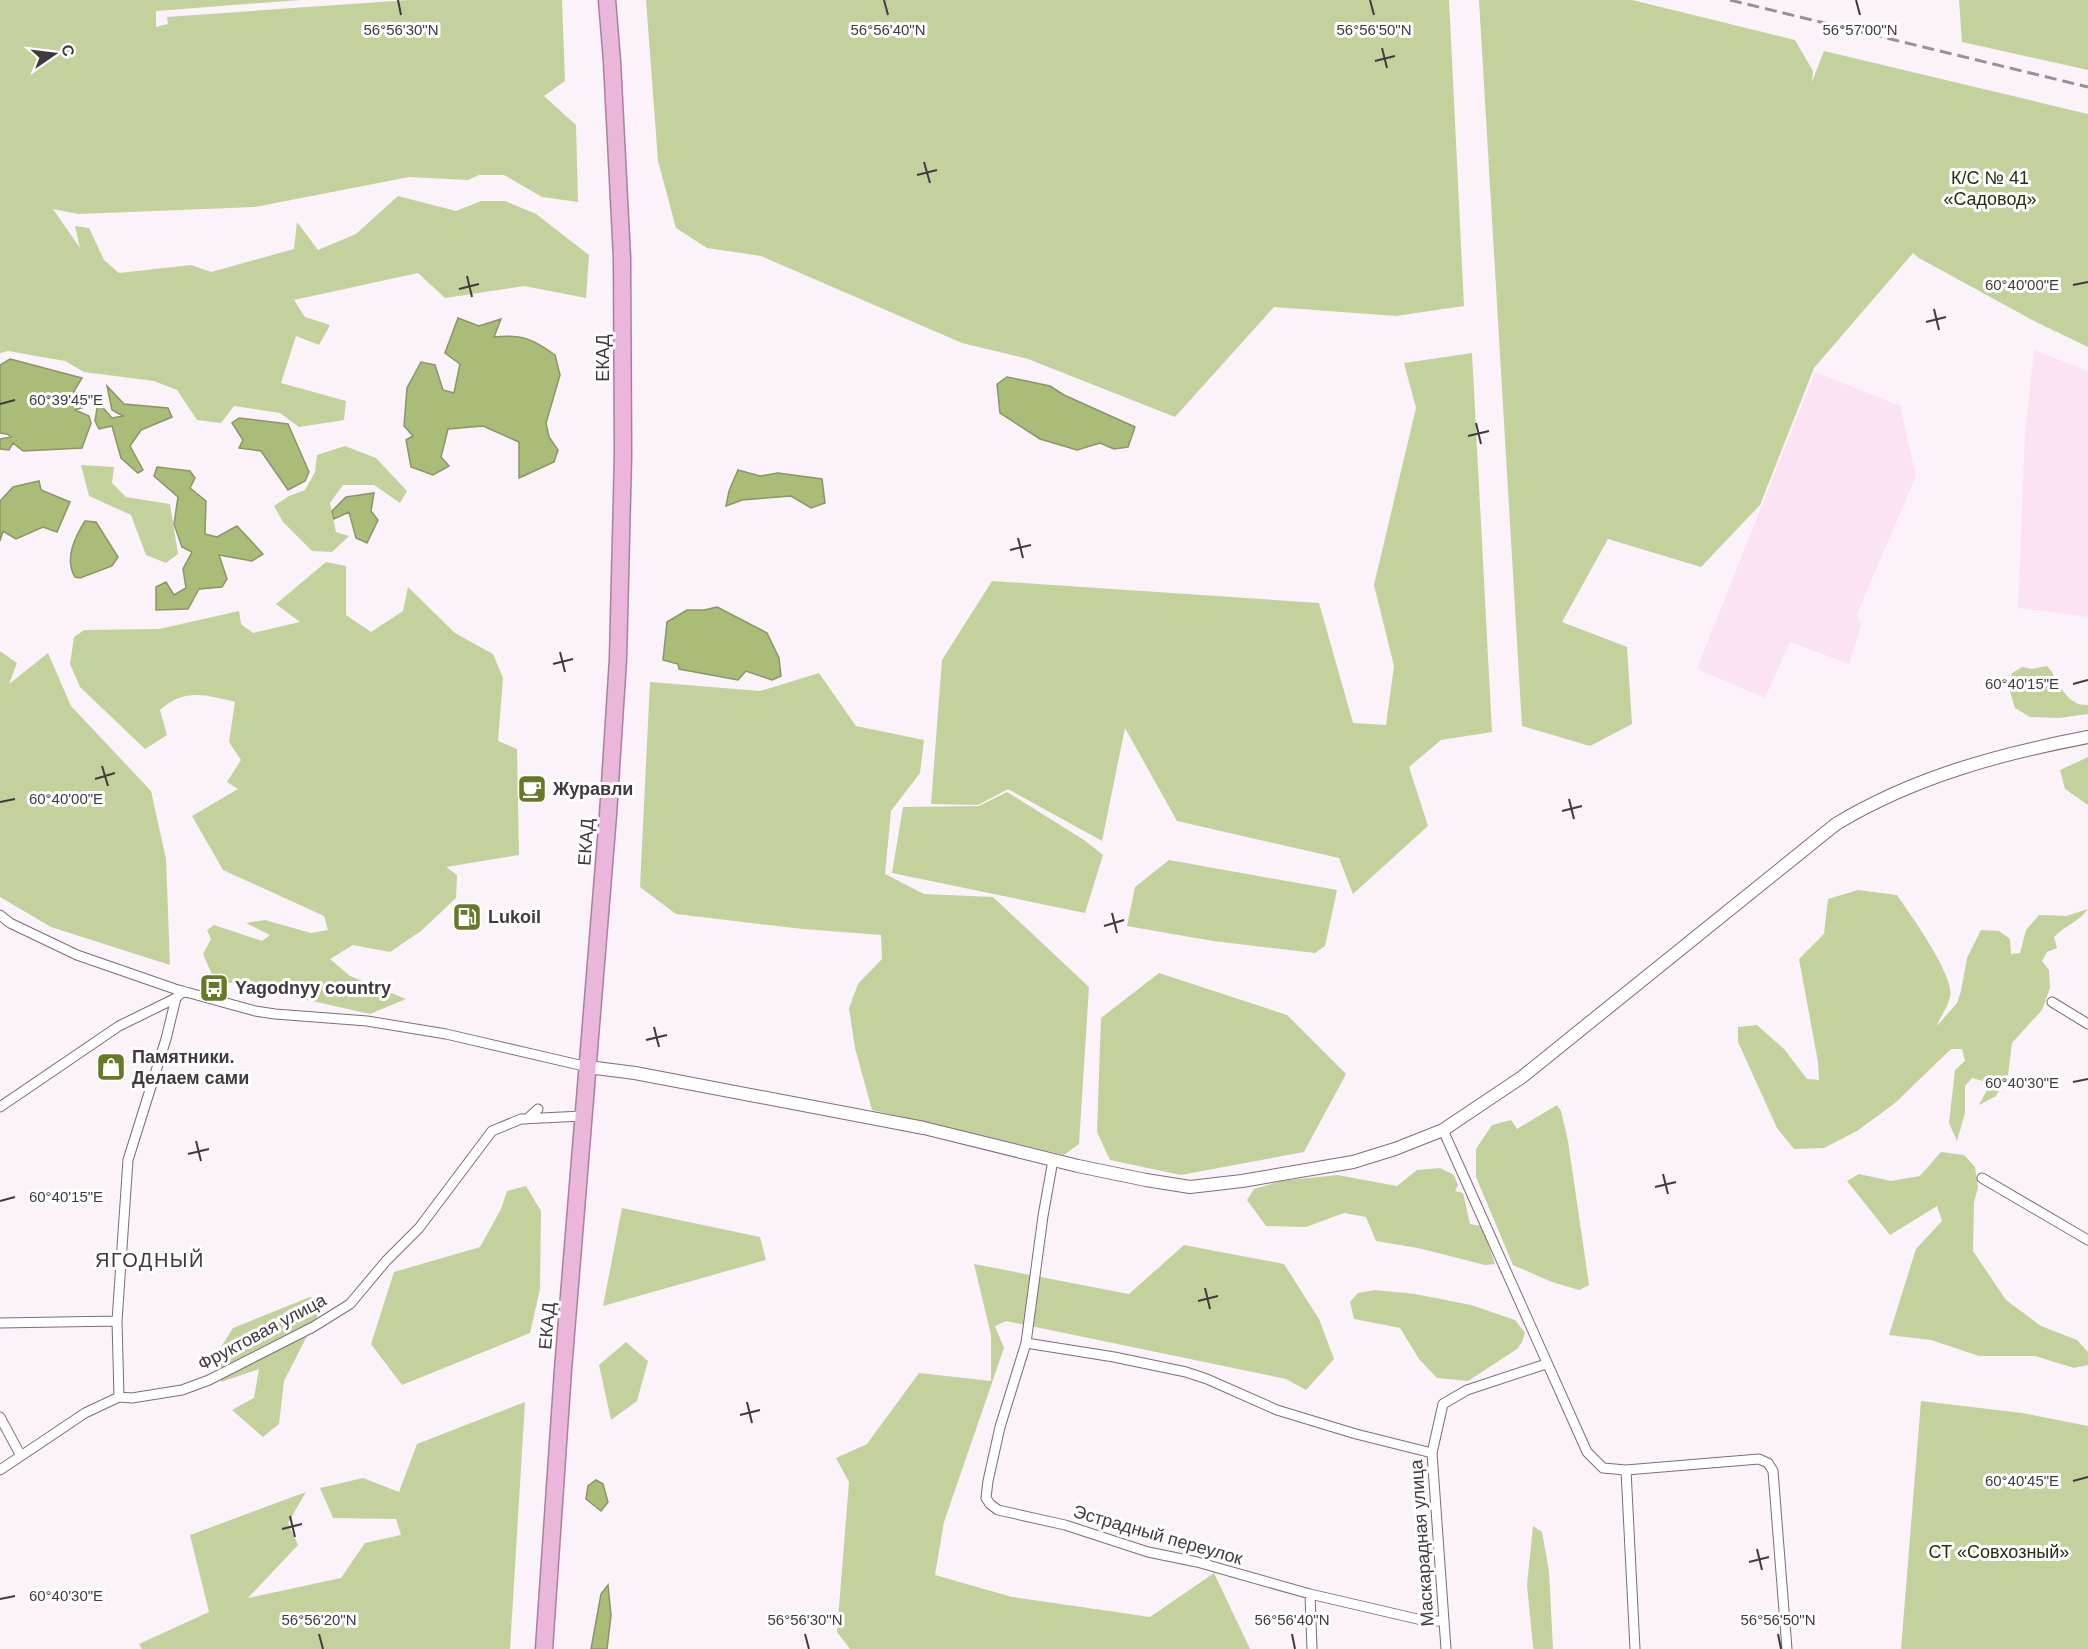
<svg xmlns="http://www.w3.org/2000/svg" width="2088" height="1649" font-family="Helvetica,sans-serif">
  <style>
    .built { fill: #fce3f3 }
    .green { fill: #c3d29d }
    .water { fill: #aabd78; stroke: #8b9567; stroke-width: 1.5 }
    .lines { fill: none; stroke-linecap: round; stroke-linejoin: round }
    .minor-casing { stroke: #806a78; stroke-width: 11 }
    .tertiary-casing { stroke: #806a78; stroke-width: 14 }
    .trunk-casing { stroke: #ac7f9d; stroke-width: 19 }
    .minor { stroke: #fff; stroke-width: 9 }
    .tertiary { stroke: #fff; stroke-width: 12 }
    .trunk { stroke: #eab7da; stroke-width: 16 }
    .rail { stroke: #998f96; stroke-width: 3; stroke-dasharray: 12 6; stroke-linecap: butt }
    .ticks { fill: none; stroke: #42393f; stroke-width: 2 }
    .labels { text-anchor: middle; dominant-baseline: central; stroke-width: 6; stroke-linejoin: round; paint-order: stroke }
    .park-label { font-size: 18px; fill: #262e0f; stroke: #fff }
    .street-label { font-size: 18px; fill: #42393f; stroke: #fff }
    .poi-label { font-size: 18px; font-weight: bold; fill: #42393f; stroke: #fff; text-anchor: start }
    .neighbourhood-label { font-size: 20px; letter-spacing: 1.5px; fill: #42393f; stroke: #fff }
    .ticks-label { font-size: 15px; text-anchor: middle; fill: #42393f; stroke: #fff; stroke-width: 6; stroke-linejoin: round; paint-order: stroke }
  </style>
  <rect width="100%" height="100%" fill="#fcf2f9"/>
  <path class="built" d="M2034,350L2088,371V617L2018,608L2025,434Z
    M1815,372L1900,406L1916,476L1857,614L1861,626L1849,664L1790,642L1765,698L1697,669Z"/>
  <path class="green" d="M0,0H300L156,11V27L168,24L167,17L408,0H562L565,81L544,96L576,125L578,202L542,197L504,175H479L468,180L409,177L255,207L78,214L53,209L80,248L75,226L89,228L104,260L119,273L191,265L211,272L294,249L297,222L318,250L356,234L398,196L456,211L481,201H505L536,214L589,255L586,298L524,286L445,298L418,273L294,300L305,317L330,325L319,345L296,336L281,383L346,401L344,420L299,427L280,413L234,406L221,423L197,420L177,390L154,381L84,372L65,361L8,351L0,353Z
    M646,0H1449L1464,306L1396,316L1274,307L1175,417L1028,359L962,343L761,256L707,248L676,228L658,161Z
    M1479,0H1632L1795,40L1813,71L1812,82L1824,51L2088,114V347L2036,322L1919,258L1913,253L1814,368L1760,505L1701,567L1608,539L1562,622L1627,647L1632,724L1590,746L1522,726Z
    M1959,0H2088V70L1962,42Z
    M1472,353L1492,732L1441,740L1409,767L1428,826L1353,894L1339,858L1177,821L1125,728L1102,841L1008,789L978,805L931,804L942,660L992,581L1319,603L1353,723L1386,725L1394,666L1374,585L1416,408L1404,363Z
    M345,446L376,458L407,491L400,503L374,485H343L330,503L336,532L349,536L332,552L312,551L283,522L274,506L289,496L305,490L315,472L317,455Z
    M81,465L114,467L112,483L126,497L170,504L178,554L166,563L146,555L131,515L89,496Z
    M326,562L346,566V615L371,632L403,611L408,587L455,633L493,654L503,678L498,741L517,749L519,855L446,867L457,875L456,898L421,931L390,952L353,945L330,959L350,976L406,999L370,1014L214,979L203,954L211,939L207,930L214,925L262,941L270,935L246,923L265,920L311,933L328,930L324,916L223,870L192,816L238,789L227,782L241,760L229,742L235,702C205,695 185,688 160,710L167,735L145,749L80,687L70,664L74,637L84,630L159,629L239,611L241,624L253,633L300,622L276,604Z
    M0,651L17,663L9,684L48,653L71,706L151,791L166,859L170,965L51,927L0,897Z
    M2047,666C2060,680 2064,706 2088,705V714L2059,718L2030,717L2015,708L2009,688L2012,673L2022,667L2032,669Z
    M819,673L856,726L924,740L920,773L891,811L885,874L924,894L993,897L1089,987L1079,1144L1064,1155L872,1110L855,1048L849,1008L858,984L882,959L881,935L803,929L676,914L640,887L650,682L760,691Z
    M2088,757V805L2065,789L2060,770Z
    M1007,792L1084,840L1103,855L1085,913L892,873L903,807L979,806Z
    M1169,860L1337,890L1325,946L1315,953L1213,941L1127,926L1135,887Z
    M1858,890L1897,895C1909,913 1956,977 1950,997C1948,1007 1940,1017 1937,1026L1957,1003L1961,991L1967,958L1981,930L1999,931L2010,939L2011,954L2020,953L2026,930L2039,915L2066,916L2088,909C2080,921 2064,926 2054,937L2057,948L2047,952L2042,961L2049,970L2050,988L2042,1010L2012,1043L2008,1075L1996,1096L1979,1105L1987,1090L1983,1081L1972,1078L1965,1086V1113L1957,1141L1949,1123L1955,1070L1965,1061L1962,1049H1951L1895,1103L1857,1131L1824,1148L1794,1149L1777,1128L1738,1042V1027L1757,1025L1784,1049L1807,1079L1819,1080L1818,1062L1799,959L1824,934L1828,899Z
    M1159,973L1287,1015L1346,1074L1304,1152L1181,1175L1110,1160L1097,1132L1101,1018Z
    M1557,1105L1561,1111L1568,1141L1589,1285L1579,1290L1552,1282L1513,1265L1476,1177V1149L1492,1125L1511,1120L1517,1129Z
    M1941,1152L1964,1155L1975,1167L1978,1187L1974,1203L1973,1251L2006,1300L2041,1326L2077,1340L2088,1352V1365L2074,1368L2035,1356H1979L1931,1340L1889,1335L1916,1249L1942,1221L1937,1206L1890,1235L1847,1181L1859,1174L1891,1181L1920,1176Z
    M1440,1168L1454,1175L1458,1185L1455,1191L1463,1193L1470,1224L1482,1226L1495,1264L1485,1265L1418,1248L1376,1241L1366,1217L1344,1213L1306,1227L1266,1226L1247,1200L1254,1189L1281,1181L1337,1175L1397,1186L1417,1170Z
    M526,1186L541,1211L540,1289L530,1333L402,1385L371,1344L394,1272L480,1247L501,1209L507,1191Z
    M622,1208L760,1237L766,1260L603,1306Z
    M1184,1245L1284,1264L1319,1319L1334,1359L1306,1390L1286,1379L1006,1321L995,1326L1004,1348L944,1522L935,1575L1012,1597L1150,1617L1214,1573L1250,1649H850L837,1632L849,1482L836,1458L867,1444L919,1373L991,1381V1335L974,1264L1129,1294Z
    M1375,1290L1415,1294L1471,1305L1515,1320L1525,1333L1522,1342L1517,1349L1468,1381L1437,1378L1419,1359L1400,1328L1354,1319L1350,1302L1358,1293Z
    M310,1297L324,1303L284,1381L279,1424L263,1437L232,1410L254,1398L259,1369L221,1382V1347L233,1328Z
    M626,1342L648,1361L637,1401L611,1420L599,1365Z
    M1921,1401L2022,1413L2088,1426V1649H1901Z
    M525,1402L510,1649H142L139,1644L209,1612L190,1535L306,1492L288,1523L298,1545L248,1598L341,1578L365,1543L401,1535L396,1519L333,1518L320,1488L363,1478L399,1492L417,1444Z
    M1533,1526L1542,1532L1549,1571L1553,1649H1534L1533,1646L1527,1585Z"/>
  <path class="water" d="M458,318L479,326L501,319L494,337C522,334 533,339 555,355L560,375L546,423L549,437L558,450L554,462L519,478V442L483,426L448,429L441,457L449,466L433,475L411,467L406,440L413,436L404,426L407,388L421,362L435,365L443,390L454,393L460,364L445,353Z
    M10,359L82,378L74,391L84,407L75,410L89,416L91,423L82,448L23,451L13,443L9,450L0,449V439L11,437L7,434L0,433V365Z
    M1007,377L1050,386L1064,395L1135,427L1128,447L1114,449L1100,443L1077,450L1040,439L1000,413L997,384Z
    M107,386L124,404L168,408L172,417L141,430L130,446L143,470L138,473L121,458L112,426L99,429L95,421L98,402L112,418L123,416L112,410Z
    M239,418L288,424L309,472L305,481L288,490L261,451L239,448L243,440L232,423Z
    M157,467L190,471L195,478L190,488L206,501L205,534L217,537L237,526L263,554L252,561L219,555L227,579L222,587L199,589L188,609L156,610V587L166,582L174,595L186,588L183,569L192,552L182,547L174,524L178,497L154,476Z
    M738,470L760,476L778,473L822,479L825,503L811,508L791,496L742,500L726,506L729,491Z
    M39,481L41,490L70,502L57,532L43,527L16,539L3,531L0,541V501L13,487Z
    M374,493L371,511L378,520L367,543L356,538L349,512L334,519L332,511L346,497Z
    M85,521L96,522L118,557L112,566L80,578L75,577C64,559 75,537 85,521Z
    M717,607L767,633L779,658L781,676L772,680L746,671L738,680L679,669L678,664L663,660L667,622L687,610H704Z
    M596,1480L603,1484L608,1502L601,1511L586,1499L588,1486Z
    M608,1585L611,1615L607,1649H591L601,1594Z"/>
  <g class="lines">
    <g class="minor-casing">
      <path id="minor" d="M0,915L10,923L77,955L175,989L255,1011L275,1014L367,1021L446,1034L588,1067
        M2052,1002L2088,1024
        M0,1107L119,1026L176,998
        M527,1119L538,1109
        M1443,1130L1587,1452L1603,1468L1626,1470L1759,1459L1768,1463L1773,1471L1787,1649
        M1053,1160L1043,1216L1026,1343L1000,1427L988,1481L986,1498L990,1504L998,1510L1065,1525L1148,1552L1197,1562L1310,1594
        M1982,1178L2088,1240
        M0,1323L117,1321
        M1026,1343L1114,1357L1186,1372L1207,1379L1277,1410L1356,1434L1432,1453
        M119,1397L117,1321L128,1160L166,1039L176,998L183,991
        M0,1417L21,1456
        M0,1470L85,1413L119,1397L132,1398L182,1390L209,1380L313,1327L350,1304L386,1261L419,1228L492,1131L521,1119L583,1116
        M1626,1470L1635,1649
        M1312,1649L1310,1594L1426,1621H1444
        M1446,1649L1432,1453L1443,1404L1467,1390L1546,1364"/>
    </g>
    <g class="tertiary-casing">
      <path id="tertiary" d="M588,1067L635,1073L924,1128L1078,1166L1146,1180L1190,1187L1242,1181L1353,1162L1395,1149L1443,1130L1522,1077L1836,824C1914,777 1999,754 2088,737"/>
    </g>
    <g class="trunk-casing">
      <path id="trunk" d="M544,1649L563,1370L608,815L618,659L623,456L622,258L612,61L607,0"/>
    </g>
    <use href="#minor" class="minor"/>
    <use href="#tertiary" class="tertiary"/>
    <use href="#trunk" class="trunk"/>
    <path class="rail" d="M1730,0L2088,87"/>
  </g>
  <path class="ticks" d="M398,0L401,15M884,0L888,15M1370,0L1374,15M1856,0L1860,15M1382,48L1387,68M1375,61L1395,56M924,162L930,183M917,175L937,170M467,276L472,297M2073,285L2088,282M459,289L479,284M1934,309L1939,330M1926,322L1946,317M0,404L15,400M1476,423L1481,444M1468,436L1489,431M1018,538L1023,558M1010,550L1031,545M560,652L565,672M553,664L573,659M2073,684L2088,680M102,766L108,786M95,779L115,773M1569,799L1574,819M0,802L15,799M1562,811L1582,806M1112,913L1117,933M1104,926L1124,920M654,1027L659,1047M646,1040L667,1035M2073,1082L2088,1079M196,1141L201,1161M188,1154L209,1149M1663,1174L1668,1194M1655,1187L1676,1182M0,1201L15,1197M1205,1288L1210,1309M1198,1301L1218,1296M747,1402L752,1423M740,1415L760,1410M2073,1481L2088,1477M290,1516L295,1537M282,1529L302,1524M1757,1549L1762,1570M1749,1562L1769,1557M0,1599L15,1596M319,1634L323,1649M805,1634L809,1649M1292,1634L1295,1649M1778,1634L1781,1649"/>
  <defs>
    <g id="cafe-square" transform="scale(1.5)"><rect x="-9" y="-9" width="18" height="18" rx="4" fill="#667928" stroke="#fff"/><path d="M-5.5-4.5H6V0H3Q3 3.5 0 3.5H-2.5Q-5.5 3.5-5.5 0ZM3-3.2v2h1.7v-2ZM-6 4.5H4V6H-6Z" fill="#fff"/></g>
    <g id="fuel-square" transform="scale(1.5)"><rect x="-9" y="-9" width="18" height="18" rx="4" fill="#667928" stroke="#fff"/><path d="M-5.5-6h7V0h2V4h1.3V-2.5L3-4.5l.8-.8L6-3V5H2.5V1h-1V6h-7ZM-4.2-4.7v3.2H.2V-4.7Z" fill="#fff"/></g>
    <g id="bus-square" transform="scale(1.5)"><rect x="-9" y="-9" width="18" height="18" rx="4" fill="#667928" stroke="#fff"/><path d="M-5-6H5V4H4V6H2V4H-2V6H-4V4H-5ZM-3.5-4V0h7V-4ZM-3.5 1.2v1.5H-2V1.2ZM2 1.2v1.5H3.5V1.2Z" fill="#fff"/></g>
    <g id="shop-square" transform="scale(1.5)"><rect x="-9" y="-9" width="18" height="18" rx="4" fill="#667928" stroke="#fff"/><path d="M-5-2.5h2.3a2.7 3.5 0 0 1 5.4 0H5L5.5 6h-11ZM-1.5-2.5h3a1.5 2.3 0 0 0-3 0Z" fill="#fff"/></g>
  </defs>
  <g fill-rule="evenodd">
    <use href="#cafe-square" x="532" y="789"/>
    <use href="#fuel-square" x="467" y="917"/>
    <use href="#bus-square" x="214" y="988"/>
    <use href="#shop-square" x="111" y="1067"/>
  </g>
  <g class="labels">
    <g class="park-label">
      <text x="1990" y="178">К/С № 41<tspan x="1990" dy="21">«Садовод»</tspan></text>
      <text x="1999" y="1552">СТ «Совхозный»</text>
    </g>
    <g class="street-label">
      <text transform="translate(603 358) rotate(-90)">ЕКАД</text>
      <text transform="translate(586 842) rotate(-86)">ЕКАД</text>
      <text transform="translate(547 1326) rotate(-85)">ЕКАД</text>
      <text transform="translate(262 1332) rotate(-28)">Фруктовая улица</text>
      <text transform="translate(1158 1535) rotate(16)">Эстрадный переулок</text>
      <text transform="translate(1422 1543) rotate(-94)">Маскарадная улица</text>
    </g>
    <g class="poi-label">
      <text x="553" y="789">Журавли</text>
      <text x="488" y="917">Lukoil</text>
      <text x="235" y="988">Yagodnyy country</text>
      <text x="132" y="1057">Памятники.<tspan x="132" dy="21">Делаем сами</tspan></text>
    </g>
    <g class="neighbourhood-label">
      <text x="150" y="1260">ЯГОДНЫЙ</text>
    </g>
  </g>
  <g class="ticks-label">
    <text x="401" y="35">56°56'30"N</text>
    <text x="888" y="35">56°56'40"N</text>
    <text x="1374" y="35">56°56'50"N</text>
    <text x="1860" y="35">56°57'00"N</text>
    <text x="2022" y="290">60°40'00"E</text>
    <text x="66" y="405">60°39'45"E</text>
    <text x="2022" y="689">60°40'15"E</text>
    <text x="66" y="804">60°40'00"E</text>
    <text x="2022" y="1088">60°40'30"E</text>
    <text x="66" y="1202">60°40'15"E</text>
    <text x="2022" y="1486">60°40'45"E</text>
    <text x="66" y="1601">60°40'30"E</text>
    <text x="319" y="1625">56°56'20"N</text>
    <text x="805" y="1625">56°56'30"N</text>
    <text x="1292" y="1625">56°56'40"N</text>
    <text x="1778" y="1625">56°56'50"N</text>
  </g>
  <g transform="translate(54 54) rotate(76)" stroke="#ffffff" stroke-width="4.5" paint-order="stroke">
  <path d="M0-4.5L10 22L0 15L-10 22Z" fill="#42393f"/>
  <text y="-9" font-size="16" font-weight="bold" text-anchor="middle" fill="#42393f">С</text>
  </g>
</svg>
